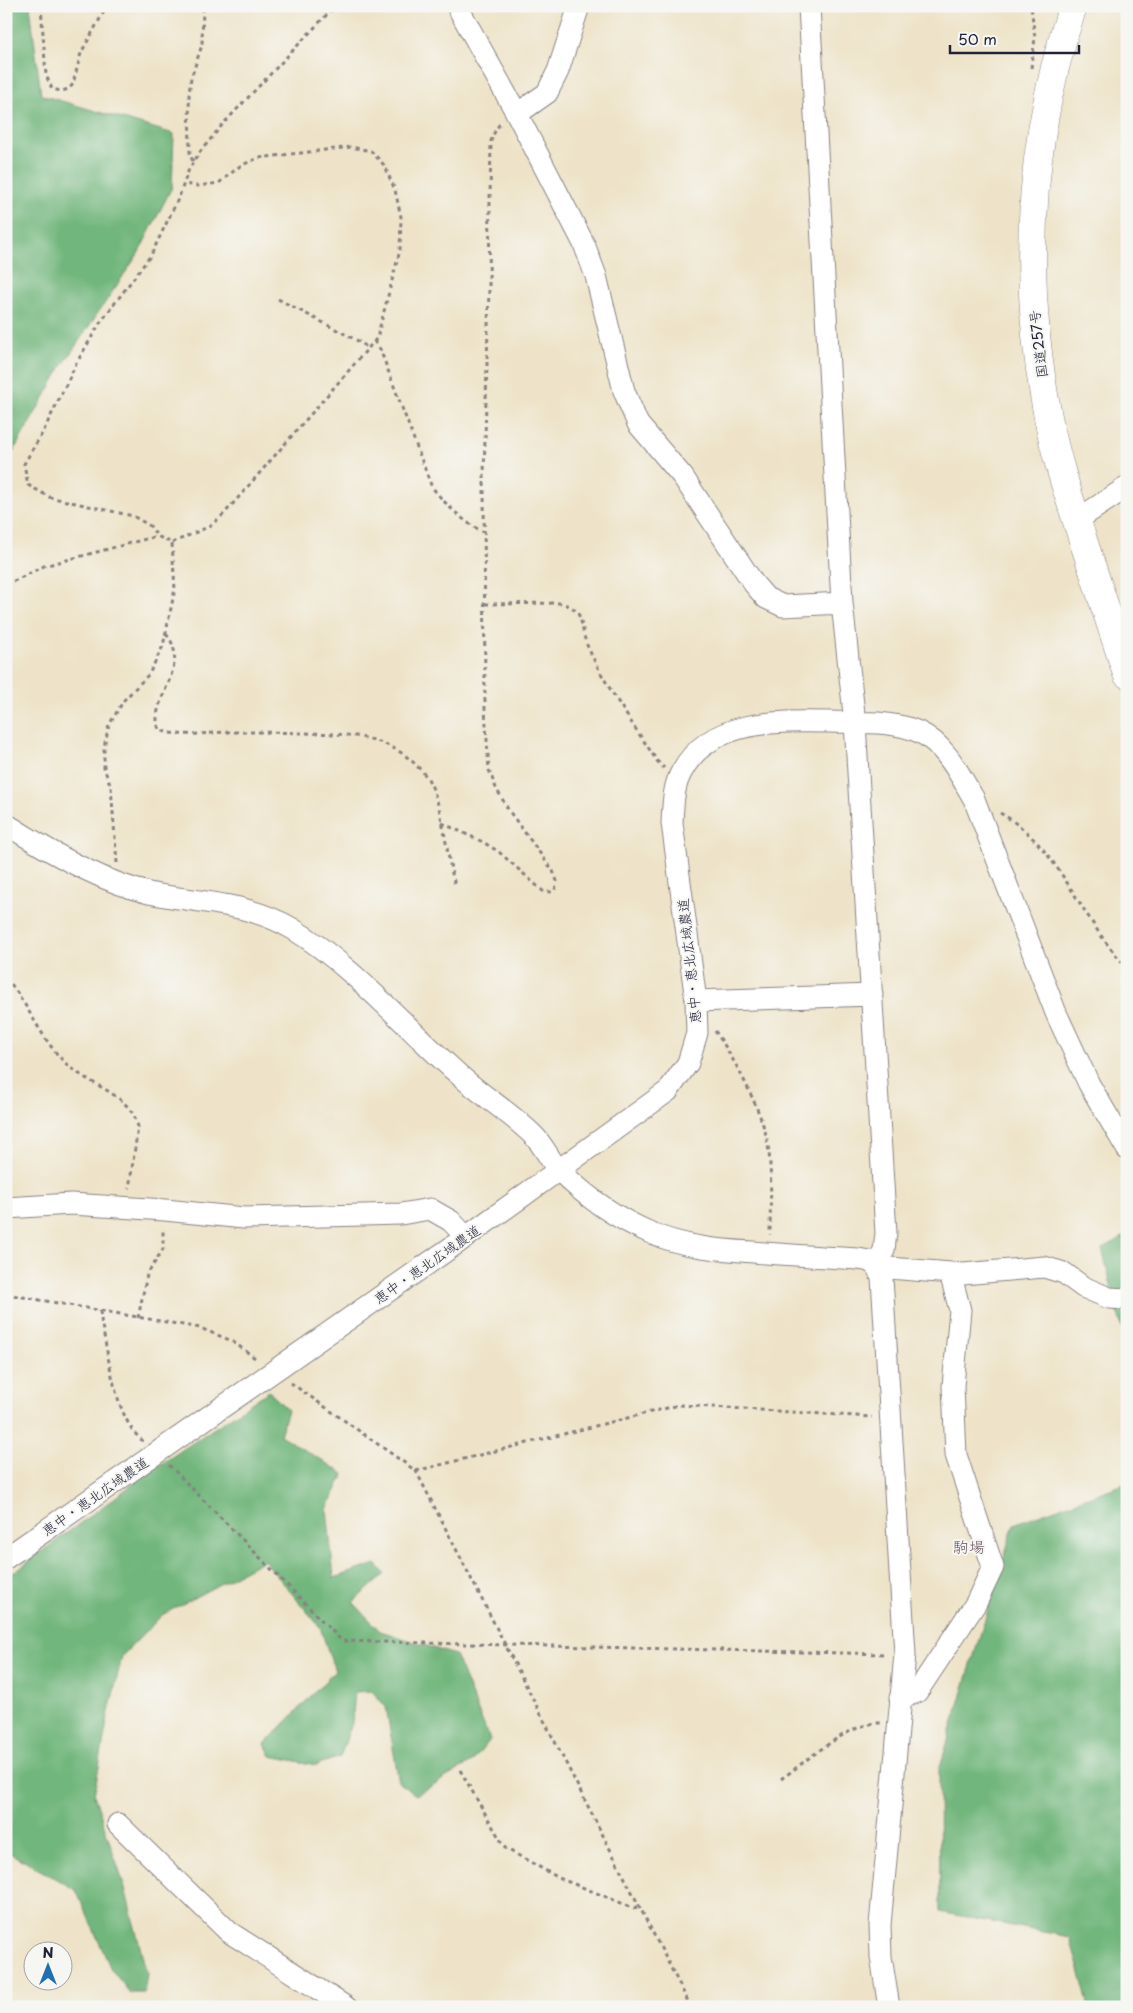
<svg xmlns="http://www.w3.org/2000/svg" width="1133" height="2013" font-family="'Playpen Sans','Klee One',sans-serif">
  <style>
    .forest { fill: #71b67b; stroke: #4a6c5b }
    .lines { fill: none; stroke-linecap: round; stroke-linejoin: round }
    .minor-casing { stroke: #888282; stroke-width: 23 }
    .highway-casing { stroke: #888282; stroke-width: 29 }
    .path { stroke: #888282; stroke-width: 3; stroke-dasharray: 4 4; stroke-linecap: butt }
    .minor { stroke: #fff; stroke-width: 21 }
    .highway { stroke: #fff; stroke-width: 28 }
    .labels { text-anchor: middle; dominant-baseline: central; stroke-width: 4; stroke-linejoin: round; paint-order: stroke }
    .street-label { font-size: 14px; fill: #22223b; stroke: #f6f6f2 }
    .quarter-label { font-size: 16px; fill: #685360; stroke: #f6f6f2 }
  </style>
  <rect width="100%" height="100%" fill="#f6f6f2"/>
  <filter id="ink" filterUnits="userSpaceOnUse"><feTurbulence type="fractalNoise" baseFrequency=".02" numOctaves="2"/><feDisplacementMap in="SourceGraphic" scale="10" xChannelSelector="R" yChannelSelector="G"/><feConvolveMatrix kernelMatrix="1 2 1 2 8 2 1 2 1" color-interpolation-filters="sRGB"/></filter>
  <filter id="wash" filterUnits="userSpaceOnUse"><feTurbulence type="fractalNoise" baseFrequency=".0096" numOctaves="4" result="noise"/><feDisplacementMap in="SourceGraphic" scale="20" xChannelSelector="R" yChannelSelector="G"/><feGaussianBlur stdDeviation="1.12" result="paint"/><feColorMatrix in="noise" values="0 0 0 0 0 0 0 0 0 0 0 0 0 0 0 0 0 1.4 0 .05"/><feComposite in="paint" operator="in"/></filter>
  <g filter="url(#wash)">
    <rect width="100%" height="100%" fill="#eee3c8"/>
    <path class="forest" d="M6,6H30L41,95L174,134L172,187L138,254L62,366L13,452L6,448Z
      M1127,1235V1348L1102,1249Z
      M269,1391L288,1410L280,1435L344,1474L327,1509L334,1578L376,1564L385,1574L353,1602L380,1631L455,1655L490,1740L472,1762L416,1795L399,1783L386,1707L372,1691L355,1692L352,1723L340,1757L316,1765L271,1756L265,1744L335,1671L320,1627L264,1560L162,1615L122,1656L108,1716L94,1795L124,1885L147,1974L144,1993H130L111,1969L76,1890L6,1851V1578L148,1473Z
      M1127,1483V2007H1089L1070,1937L940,1912L939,1770L1014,1524Z"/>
  </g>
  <g filter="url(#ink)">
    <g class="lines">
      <g class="minor-casing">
        <path id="minor" d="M457,6L517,114L584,244L596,276L624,391L638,424L683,477L754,584L766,598L783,606L842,603
          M809,6L842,603L855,723L886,1233L884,1250L877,1267L882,1278L905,1654L880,1925L881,1957L889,2007
          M517,114L547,93L558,71L579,6
          M1077,520L1127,487
          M6,824C48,851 101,882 149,893C198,903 248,902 293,929C352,965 405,1027 457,1073C481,1095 511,1113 534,1136C545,1147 550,1162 561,1172C586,1197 618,1219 651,1233C683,1247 719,1250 753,1252C788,1255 823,1257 858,1259L870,1261L877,1267L963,1274L1044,1267L1064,1273L1083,1287L1109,1298L1127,1299
          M696,1001L872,995
          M6,1208L71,1204L165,1210L244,1218L401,1214L430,1209L451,1221L466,1237
          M6,1558L466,1237L668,1091L688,1063L697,1033L696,1001L672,823C673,806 673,786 682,771C710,719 778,721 829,722C858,723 892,720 919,732C945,744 960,775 974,799L1056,1013L1089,1084L1127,1149
          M900,1698L917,1692L976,1603L993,1567L956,1455L953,1386L960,1310L950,1273
          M118,1824L229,1932L346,2007"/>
      </g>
      <g class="highway-casing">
        <path id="highway" d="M1073,6C1028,140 1021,278 1048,417C1056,459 1070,500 1083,540C1098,585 1112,629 1127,674"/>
      </g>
      <path class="path" d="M41,6L46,75L52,89L61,91L69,89L73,84L81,53L107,6
        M1031,68L1035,38L1031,6
        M193,161L190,155L189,94L191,78L202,45L203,6
        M278,299L362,343L367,348
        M374,341L380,349L431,485C440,500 468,526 484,532
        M172,543L210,526L224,514L377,338L400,250L401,217L395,190L384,165L371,151L351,147L258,158L240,166L219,183L198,186L184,184
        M6,585L44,566L157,536
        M485,604L560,603C586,609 579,625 587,645C605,686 633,724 657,761L664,768
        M166,634C193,665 147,702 159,729C173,738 209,733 226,732C252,732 277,732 302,733C343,734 381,733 413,762C418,767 424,773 428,779C443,804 446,855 455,885
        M1000,813C1061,847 1079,919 1127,967
        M442,823L483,842L499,852L544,892H550L555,890L557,881L553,871L509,811L496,788L489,770L485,709L484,475L489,289L490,199L491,141L495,131L501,122
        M117,863L111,787L104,768V747L109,725L124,700L149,674L163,646L175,589L172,543L157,536L150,526L133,516L49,497L28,485L24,464L43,432L77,362L100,323L151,255L179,197L189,169L200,152L223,124L335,6
        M6,978C30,1006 43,1045 71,1068C94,1087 131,1095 138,1127L129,1189
        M715,1031C734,1058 758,1104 766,1135C773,1165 770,1204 770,1235
        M6,1294L200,1328L232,1341L255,1358
        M100,1311L102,1326C109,1358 116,1421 143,1441
        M138,1318L147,1275L163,1249V1228
        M291,1383L416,1471L691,2007
        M169,1465L342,1641L886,1654
        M416,1471L679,1405L872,1417
        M460,1770L505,1848L559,1878L634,1908L640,1906
        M781,1779C807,1761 849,1722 881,1723"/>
      <use href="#minor" class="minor"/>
      <use href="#highway" class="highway"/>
    </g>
  </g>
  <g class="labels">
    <g class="street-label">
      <text transform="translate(1038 344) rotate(-97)">国道257号</text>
      <text transform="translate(689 961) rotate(-96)">恵中・恵北広域農道</text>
      <text transform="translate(427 1264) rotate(-35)">恵中・恵北広域農道</text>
      <text transform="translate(95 1496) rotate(-35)">恵中・恵北広域農道</text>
    </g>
    <g class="quarter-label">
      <text x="969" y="1546">駒場</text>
    </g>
  </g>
  <rect width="1133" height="2013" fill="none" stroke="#f6f6f2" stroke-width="25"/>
  <g transform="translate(48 1966)"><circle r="24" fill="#f6f6f2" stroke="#a1a1a9"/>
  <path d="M0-4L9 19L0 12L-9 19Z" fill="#1f6fb2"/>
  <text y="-8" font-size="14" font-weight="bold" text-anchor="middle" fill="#22223b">N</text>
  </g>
  <path d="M950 45v8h129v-8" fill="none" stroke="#22223b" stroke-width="2.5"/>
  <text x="958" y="45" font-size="15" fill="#22223b" stroke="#f6f6f2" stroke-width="4" paint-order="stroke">50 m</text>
</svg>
